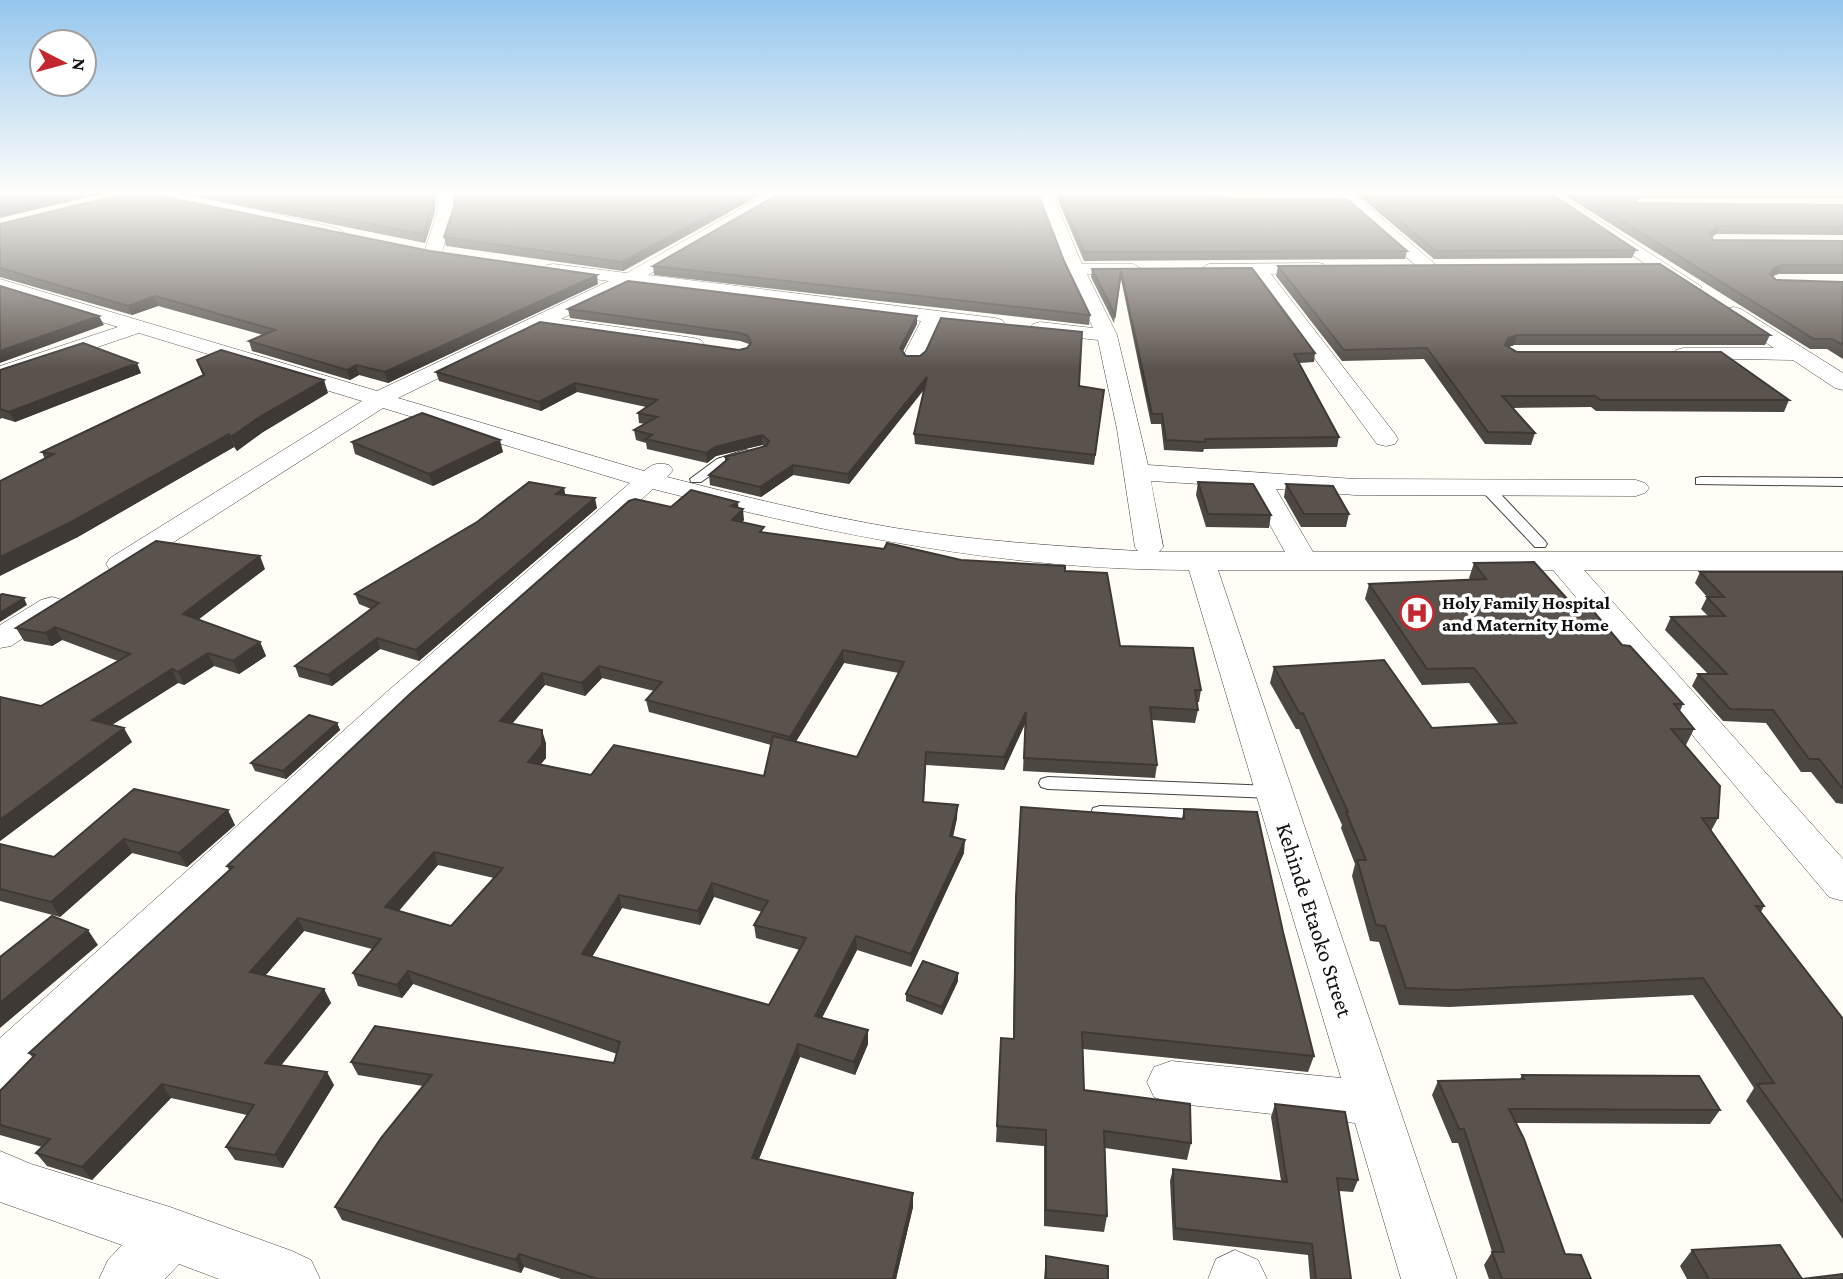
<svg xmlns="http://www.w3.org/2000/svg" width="1843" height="1279" font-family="'Crimson Pro',serif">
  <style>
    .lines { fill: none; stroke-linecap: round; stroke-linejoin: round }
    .service-casing { stroke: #444; stroke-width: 2 }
    .minor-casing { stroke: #444; stroke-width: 1 }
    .service { fill: #fff; fill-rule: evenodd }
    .minor { fill: #fff; fill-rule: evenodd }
    .wall { fill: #4d4742; fill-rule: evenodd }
    .shaded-wall { fill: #3f3936 }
    .building { fill: #5a524d; stroke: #3f3936; stroke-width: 2; fill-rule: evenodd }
    .labels { text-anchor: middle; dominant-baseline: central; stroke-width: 7; stroke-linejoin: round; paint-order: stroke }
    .poi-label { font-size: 19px; font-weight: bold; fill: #111; stroke: #fff; text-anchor: start }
    .near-street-label { font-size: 23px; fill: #111; stroke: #fff }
  </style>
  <rect width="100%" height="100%" fill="#fffdf5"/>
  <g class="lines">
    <g class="service-casing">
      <path id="service" d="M745,450L749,451V457L725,465L701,482H691L690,479L717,459Z
        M1701,477L1843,478V486L1696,484V478Z
        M1485,482L1490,483L1545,541L1547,544L1545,547H1535L1480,489V483Z
        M1048,777L1275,786L1282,787L1284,792L1282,797L1275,798L1048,789L1041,787L1039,783L1041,779Z
        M1100,806L1203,810L1210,812L1213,817L1210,822L1203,824L1100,820L1093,818L1091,813L1093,808Z"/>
    </g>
    <g class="minor-casing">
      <path id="minor" d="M129,191H175L337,228L345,233L337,238L175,201L136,195Z
        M438,191H452L454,211L442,252L433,257L424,252L438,211Z
        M772,191H789L648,275L995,318L1002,320L1005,324L1002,328L995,330L940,323L924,358L920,362H906L902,358L921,321L632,284L561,319L694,338L701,340L704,344L701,348L694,350L541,328L398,398L644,471C652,464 658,462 669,465L673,470L667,477C742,496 818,515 895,528C976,541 1057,546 1138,551L1135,547L1117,429L1098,340L1040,334L1033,332L1030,328L1033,324L1040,322L1093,328L1066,269L1037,191H1051L1082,264H1133L1142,269L1133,274H1087L1117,335L1148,465L1355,479L1636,480L1645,483L1649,488L1645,493L1636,496L1355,495L1276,489L1313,552H1843V570H1584L1843,859V901L1829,897L1553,570H1218L1457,1279H1401L1355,1123L1171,1103L1154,1097L1147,1082L1154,1067L1171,1061L1341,1078L1189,570C1005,570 830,534 653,489L413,704L17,1083L0,1089V1038L389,690L630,483L383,408L130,570L120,573L110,570L106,564L110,558L362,401L139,333L0,380V366L118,327L0,291V279L377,391L609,281L547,273L544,269L547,265L553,264L627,273ZM1151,481L1249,487L1285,552H1159L1163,547Z
        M1334,191H1350L1435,264L1438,268L1435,272H1423Z
        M1537,191H1554L1702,287L1693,293L1686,291Z
        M1318,263L1324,264L1327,268L1324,272L1271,274L1395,434L1398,439L1395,444L1386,446L1377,444L1253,274H1209L1200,269L1209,264Z
        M1734,307L1741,309L1843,373V390L1835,388L1793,360L1676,358L1673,354L1676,350L1683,348H1774L1727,317L1724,313L1727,309Z
        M52,597L63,600L67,606L63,612L11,646L0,648V625L41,600Z
        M0,1151L31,1164L170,1207L292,1251L311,1260L320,1279H219L179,1264L165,1279H99L108,1260L122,1245L0,1202Z
        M1235,1250L1258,1260L1267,1279H1208L1216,1259Z"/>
    </g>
    <use href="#service" class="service"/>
    <use href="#minor" class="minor"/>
  </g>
  <path class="wall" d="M167,191H436L435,211L425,243Z
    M454,191H767L623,271L446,246L444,237L455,204Z
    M1054,191H1201L1204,194L1407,251L1405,259L1084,261Z
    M1353,191H1547L1636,250L1632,258L1434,259Z
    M1558,191H1843V198H1640L1636,201L1638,203L1843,205V235L1716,234L1712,237L1713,240L1843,241V274H1778L1773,276L1776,280L1843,282V359L1827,349H1810Z
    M0,224L598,284L388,383L359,375L350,380L252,351L249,341L263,335L158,306L132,315L0,277Z
    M1064,261L1090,315L1089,325L654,275L653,266Z
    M1278,266L1770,335L1765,345H1514L1509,347L1517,352L1789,400L1784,412L1596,411L1591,407L1513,408L1535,433L1531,445L1485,444L1424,359L1342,361L1276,276Z
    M1252,268L1315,353L1314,362L1299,363L1339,437L1337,447L1204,449L1203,452L1164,450L1161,424H1151L1121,279L1114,323L1091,277L1092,269Z
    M568,309L917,316V324L903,351L906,356L1079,386L1103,400L1094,465L915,444L914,434L924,389L849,484L793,475L761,497L710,485L709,475L725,461V457L764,446L762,445L716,456L707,463L647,449L646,443L636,440L634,430L645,424L639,423L638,413L646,407L577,392L541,411L439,381L436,372L739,350L747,348L749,344L740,341L570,318Z
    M197,360L328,393L263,432L237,451L234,447L76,538L42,452L203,375Z
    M0,370L141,373L15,422L2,418L0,419Z
    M352,442L503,452L433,486L355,454Z
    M1198,482L1271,515L1269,528L1206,527L1196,495Z
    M1286,484L1349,514L1346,527H1301L1284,497Z
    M565,495L597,508L419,661L380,649L332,686L299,677L295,666L371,609L359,604L355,594Z
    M671,507L738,508L744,520L742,522L765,533L961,560L1065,571L1120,646L1201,690L1199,702H1197L1198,710L1195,723L1152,720L1157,765L1155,778L1023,771L1025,724L1004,770L926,765L924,802L957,818L953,837L964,853L911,967L857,950L822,1018L868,1030V1044L855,1075L800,1057L759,1159L913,1207L896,1279H561L524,1267L521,1273L342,1220L335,1207L423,1086L358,1075L351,1062L614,1063L617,1054L413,984L402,998L358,986L353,973L372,949L304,931L265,976L324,989L331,1003L281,1065L334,1085L283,1168L235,1160L226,1147L247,1115L171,1098L92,1180L47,1166L36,1153L42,1147L0,1135V1091L33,1058L29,1053L229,870L227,866ZM844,663L899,673L857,757L796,741ZM602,678L654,691L646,700L649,712L771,745L764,776L591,775L540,765L546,758V743L512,724L545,685L585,696ZM438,865L494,878L451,926L399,911ZM714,897L762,912L754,925L756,938L800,950L769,1005L592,957L622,908L700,925Z
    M1474,563L1579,612L1622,645L1683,704L1680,711L1694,729L1686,745H1684L1718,818L1711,831L1764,906L1761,912L1843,1019V1239L1746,1101L1754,1088L1693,995L1449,1007L1399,1005L1379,942L1370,941L1352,876L1355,864L1341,828L1342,825L1299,729H1296L1270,683L1274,667L1432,728L1499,724L1469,683L1422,685L1365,599L1369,584L1471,580L1469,578Z
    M265,569L198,620L260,642L266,656L239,674L214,666L184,685L178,683L112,725L132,742L0,841V697L41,706L118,661L62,640L52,646L24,641L16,628Z
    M1700,572H1843V804L1836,803L1811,772H1801L1766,723L1723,721L1692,686L1698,674H1708L1665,630L1671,617L1708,616L1701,609L1707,597L1695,583Z
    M337,723L340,730L286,779L255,771L251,763Z
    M134,789L235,825L187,867L132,853L60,917L0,901V844L54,857Z
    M1021,807L1182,818L1184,809L1283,932L1314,1056L1308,1072L1083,1049L1084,1090L1191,1143L1187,1160L1105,1148L1107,1216L1104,1232L1044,1226V1146L996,1142L1000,1054L1013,1039L1015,912Z
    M958,981L942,1015L906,1001V994Z
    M1522,1075L1720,1110L1710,1124L1516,1123L1565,1254L1591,1279H1489L1484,1265L1492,1252L1458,1143H1452L1432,1095L1438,1081L1520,1079Z
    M1275,1104L1358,1180L1353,1192L1339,1191L1351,1279H1310L1308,1255L1173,1240L1170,1181L1173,1169L1281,1181L1271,1117Z
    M1692,1250L1802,1279H1843H1687L1680,1266Z
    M1046,1256L1108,1279H1044Z"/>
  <path class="shaded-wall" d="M78,191H114L0,218V209Z
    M434,191H436L435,211L425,243L423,234Z
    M753,191H767L623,271L622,262Z
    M1643,191L1640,198L1629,206L1632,198Z
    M1719,226L1716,234L1705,241L1709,233Z
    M1782,265L1778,274L1770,277V274L1774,268Z
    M597,275L598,284L388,383L385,372Z
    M155,296L158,306L132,315L128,306Z
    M99,316L104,325L0,363V351Z
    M917,316V324L900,357V348Z
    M1517,335L1514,345L1505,348L1502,356L1508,338Z
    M137,363L141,373L15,422L9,412Z
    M356,365L359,375L350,380L347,370Z
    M927,377V386L849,484L848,474Z
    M324,380L328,393L263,432L237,451L231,437L258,418Z
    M575,383L577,392L541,411L539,402Z
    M229,434L234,447L76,538L0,576V557Z
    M762,435V445L716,456L707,463L706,453L715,447Z
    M500,440L503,452L433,486L429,474Z
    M793,465V475L761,497L760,487Z
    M564,488L566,497L556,494Z
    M595,498L597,508L419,661L416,650Z
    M738,502L739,513L731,506Z
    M743,509L744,520L733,532L732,520Z
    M260,556L265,569L188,627L183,614Z
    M24,598L27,605L0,622V613Z
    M55,627L62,640L52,646L45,633Z
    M377,638L380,649L332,686L328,675Z
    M260,642L266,656L239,674L233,661Z
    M843,650L844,663L791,750L790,737Z
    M208,653L214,666L184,685L178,672Z
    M599,666L602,678L585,696L582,683Z
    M172,669L178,683L99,733L92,720Z
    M542,673L545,685L503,734L500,721Z
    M1026,712L1025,724L1004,770V757Z
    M337,723L340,730L286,779L283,771Z
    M124,728L132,742L0,841V820Z
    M542,730L546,743V758L532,775L528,762Z
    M958,805L957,818L950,849V836Z
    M228,810L235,825L187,867L179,853Z
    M124,839L132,853L60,917L51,902Z
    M965,840L964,853L911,967V954Z
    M434,852L438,865L390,920L385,907Z
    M712,883L714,897L700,925L698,911Z
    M619,895L622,908L585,968L582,954Z
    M298,918L304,931L257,985L250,972Z
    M88,930L98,945L0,1028V1003Z
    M856,936L857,950L816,1029L815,1016Z
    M408,971L413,984L402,998L397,985Z
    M958,973V981L942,1015V1007Z
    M324,989L331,1003L272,1077L265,1063Z
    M868,1030V1044L855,1075L854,1062Z
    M798,1044L800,1057L754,1171L752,1158Z
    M327,1072L334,1085L283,1168L275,1155Z
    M162,1084L171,1098L92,1180L82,1167Z
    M913,1193V1207L896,1279H893Z
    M519,1254L524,1267L521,1273L516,1260Z"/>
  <path class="building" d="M0,191H78L0,209Z
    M135,191L430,251L597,275L385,372L356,365L347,370L249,341L275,330L187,305L155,296L128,306L0,268V224Z
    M203,191H434L433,202L423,234Z
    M454,191H753L622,262L444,237L455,204Z
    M784,191H1037L1064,261L1090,315L653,266Z
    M1058,191H1201L1204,194L1230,199H1347L1407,251L1084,252Z
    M1364,191H1547L1636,250L1436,251Z
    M1573,191H1643L1632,198L1638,203L1843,205V227L1719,226L1709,233L1713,240L1843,241V265H1782L1774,268L1770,274L1776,280L1843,282V345L1832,339H1814Z
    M1660,264L1770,335H1517L1508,338L1505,345L1517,352H1721L1789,400H1600L1595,396H1502L1535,433L1488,432L1427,348L1344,350L1278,266Z
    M1252,268L1315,353L1294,354L1339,437L1205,439V442L1166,440L1162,414H1152L1121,271L1115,315L1092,269Z
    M628,281L917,316L900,348L906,356H920L926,351L941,318L1082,332L1079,386L1104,390L1095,455L914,434L927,377L848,474L793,465L760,487L709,475L728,459L725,457L766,446L769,441L762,435L715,447L706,453L646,439L652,435L634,430L657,417L638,413L657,400L575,383L539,402L436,372L540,322L739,350L747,348L751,343L748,336L740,333L568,309Z
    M0,286L99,316L0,351Z
    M83,343L137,363L9,412L0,409V370Z
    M221,350L324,380L258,418L231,437L229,434L69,523L0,557V481L54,454L42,452L204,375L197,360Z
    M422,413L500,440L429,474L352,442Z
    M529,482L564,488L556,494L595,498L416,650L377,638L328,675L295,666L379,603L355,594L477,522Z
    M1198,482L1253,484L1271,515L1208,514Z
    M1286,484L1333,486L1349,514H1304Z
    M691,490L738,502L731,506L743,509L732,520L764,527L760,532L884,549L887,543L961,560L1065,566V571L1107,573L1120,646L1193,648L1201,690H1195L1198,710L1150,707L1157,765L1024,758L1026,712L1004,757L926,752L923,802L958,805L950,836L965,840L911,954L856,936L815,1016L868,1030L854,1062L798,1044L752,1158L913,1193L893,1279H598L519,1254L516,1260L335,1207L381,1138L432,1075L351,1062L375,1026L614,1063L620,1042L408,971L397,985L353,973L381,939L298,918L250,972L324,989L265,1063L327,1072L275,1155L226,1147L254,1105L162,1084L82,1167L36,1153L50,1139L0,1125V1091L35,1055L29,1053L233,867L227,866L411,693L629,501L635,499L671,507ZM843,650L904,662L857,757L773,736L764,776L614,745L591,775L528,762L542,745V730L500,721L542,673L582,683L599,666L662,682L646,700L790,737ZM434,852L503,868L451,926L385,907ZM712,883L768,901L754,925L806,938L769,1005L582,954L619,895L698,911Z
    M156,541L260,556L183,614L260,642L233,661L208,653L178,672L172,669L92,720L124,728L0,820V697L41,706L130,654L55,627L45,633L16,628Z
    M1534,562L1579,612H1594L1622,645L1630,646L1683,704H1674L1694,729H1671L1720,786L1718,818H1702L1764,906H1756L1843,1019V1203L1757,1084L1774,1083L1703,978L1456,990L1406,988L1385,926L1376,925L1357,860H1366L1346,812H1348L1303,713L1300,714L1274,667L1384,660L1432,728L1516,723L1474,668L1427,669L1369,584L1486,579L1474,563Z
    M1700,572H1843V789L1819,759H1809L1773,710L1730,709L1698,674H1727L1671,617L1725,616L1707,597H1724Z
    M2,594L24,598L0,613V595Z
    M309,715L337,723L283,771L251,763Z
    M134,789L228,810L179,853L124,839L51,902L0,889V844L54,857Z
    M1021,807L1184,819V809L1257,812L1283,932L1314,1056L1082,1032L1084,1090L1190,1104L1191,1143L1104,1131L1107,1216L1046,1210V1130L997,1126L1001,1038L1014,1039L1016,896Z
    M52,916L88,930L0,1003V957Z
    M923,961L958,973L942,1007L906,994Z
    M1522,1075L1699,1076L1720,1110L1509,1109L1524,1139L1565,1254L1581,1255L1591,1279H1502L1492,1252H1504L1464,1129H1459L1438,1081L1524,1079Z
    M1275,1104L1345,1112L1358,1180L1337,1178L1351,1279H1316L1312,1244L1175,1228L1173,1169L1287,1182Z
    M1780,1245L1802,1279L1843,1274V1279H1709L1692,1250Z
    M1046,1256L1108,1266V1279H1046Z"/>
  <linearGradient id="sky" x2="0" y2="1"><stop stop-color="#95c6ee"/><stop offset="0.52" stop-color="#fffefa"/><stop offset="1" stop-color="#fffefa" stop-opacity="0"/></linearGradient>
  <rect width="1843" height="370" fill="url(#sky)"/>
  <defs>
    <g id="hospital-ring" transform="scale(1.75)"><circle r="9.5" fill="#fff" stroke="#c4262e" stroke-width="1.5"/><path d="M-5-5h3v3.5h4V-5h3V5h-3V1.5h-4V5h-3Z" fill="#c4262e"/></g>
  </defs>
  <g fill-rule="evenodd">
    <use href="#hospital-ring" x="1417" y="613"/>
  </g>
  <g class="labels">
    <g class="poi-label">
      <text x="1442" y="602">Holy Family Hospital<tspan x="1442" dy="22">and Maternity Home</tspan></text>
    </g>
    <g class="near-street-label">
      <text transform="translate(1315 920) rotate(72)">Kehinde Etaoko Street</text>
    </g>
  </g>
  <g transform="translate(63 63) rotate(96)"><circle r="33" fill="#ffffff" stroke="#a0a0a0" stroke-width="2"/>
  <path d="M0-5L12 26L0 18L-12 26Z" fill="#c4262e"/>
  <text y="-10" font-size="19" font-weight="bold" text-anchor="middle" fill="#111111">N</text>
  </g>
</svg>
